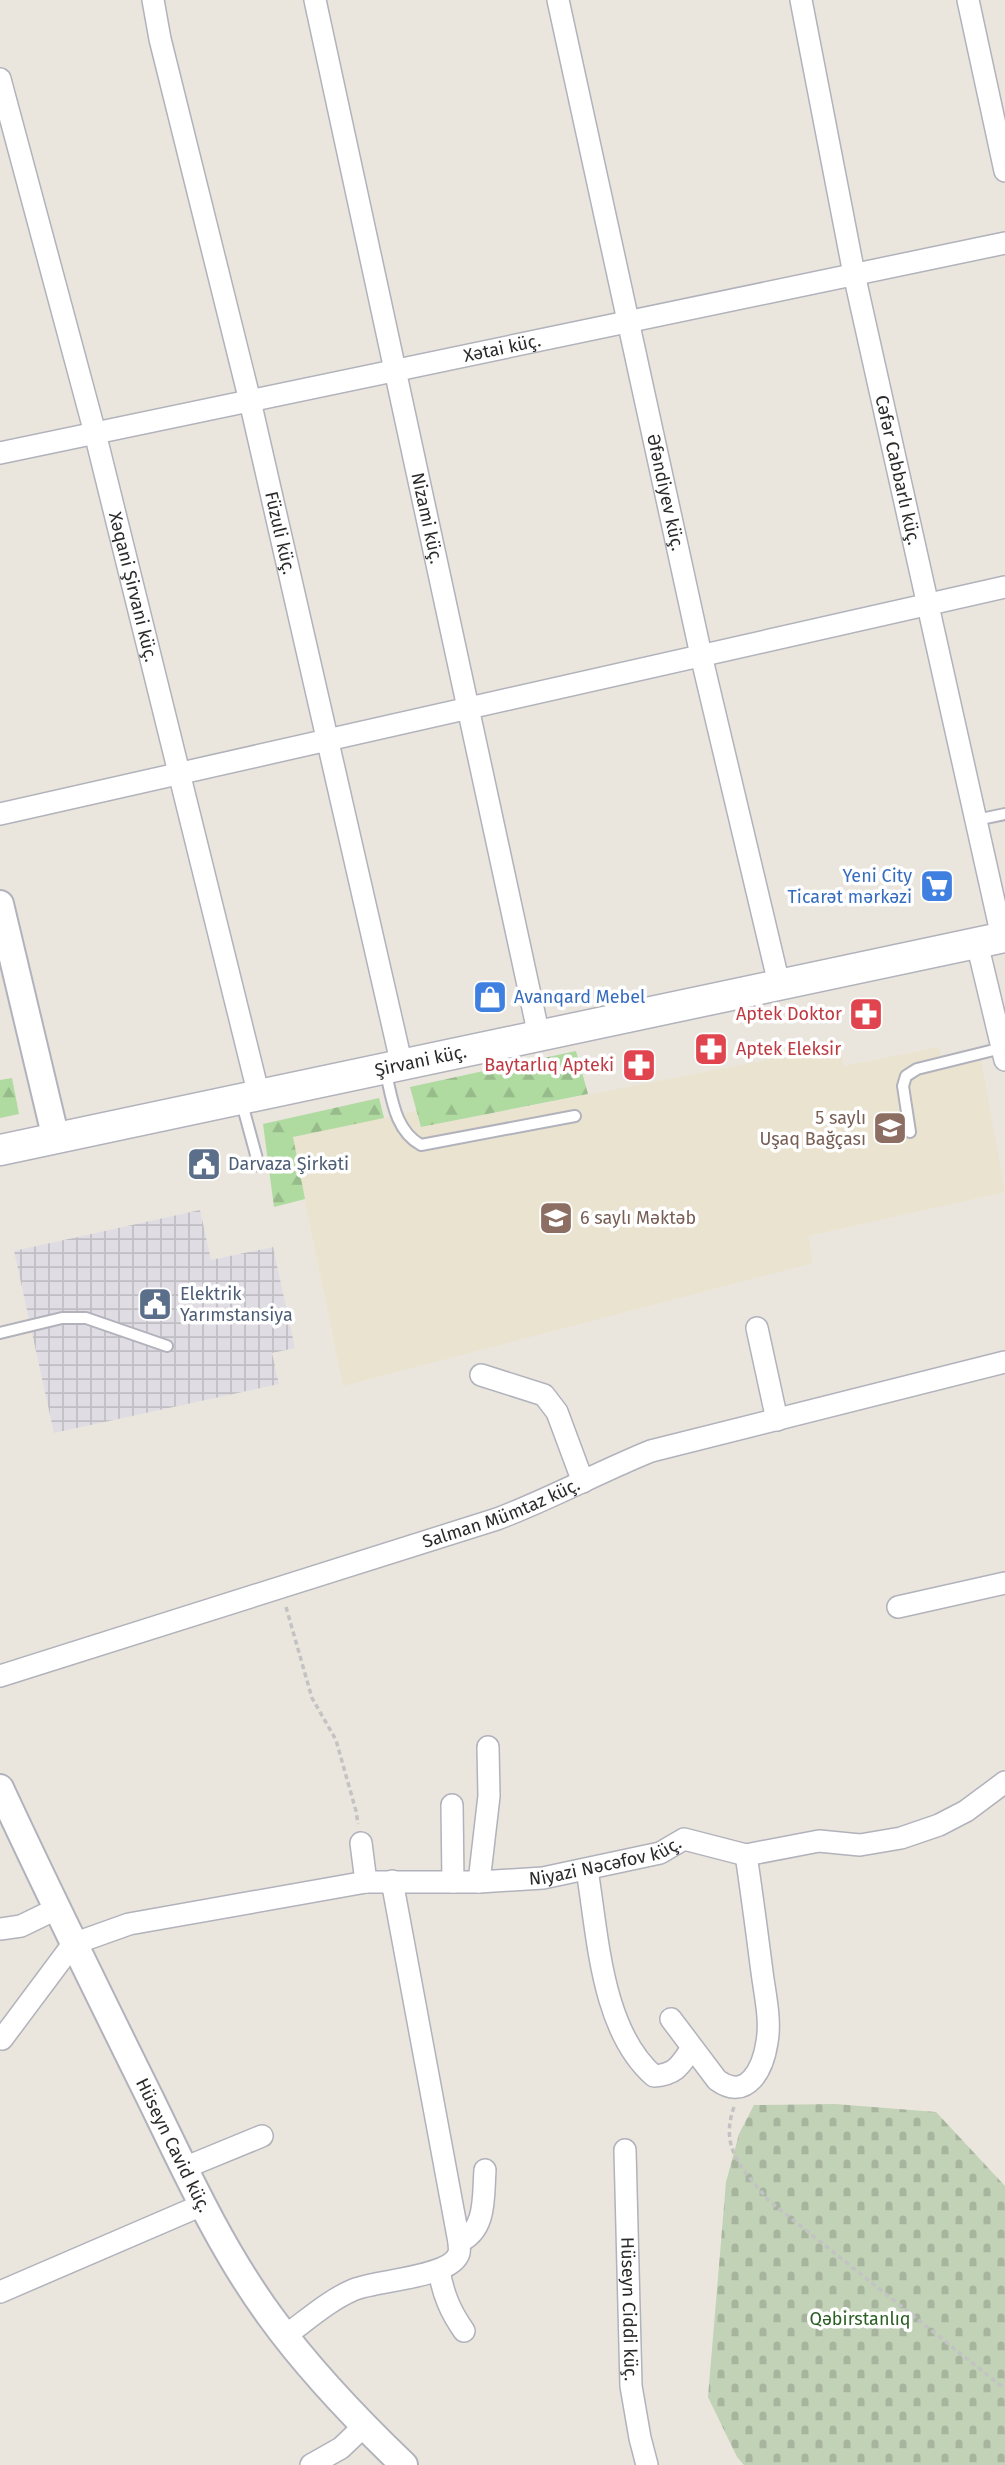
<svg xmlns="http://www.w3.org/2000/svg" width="1005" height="2465" font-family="'Fira Sans',sans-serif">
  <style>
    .industrial { fill: url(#industrial-grid) }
    .education { fill: #eae3cf }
    .forest { fill: url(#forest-firs) }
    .cemetery { fill: url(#cemetery-stones) }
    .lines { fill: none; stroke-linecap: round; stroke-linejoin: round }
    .service-casing { stroke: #b1b2bc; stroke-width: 14 }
    .minor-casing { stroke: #b1b2bc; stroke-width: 24 }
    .tertiary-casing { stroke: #b1b2bc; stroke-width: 30 }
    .secondary-casing { stroke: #b1b2bc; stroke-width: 33 }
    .path { stroke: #c3c3c3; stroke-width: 3.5; stroke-dasharray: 5 3.5; stroke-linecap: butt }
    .service { stroke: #fff; stroke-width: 10 }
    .minor { stroke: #fff; stroke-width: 21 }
    .tertiary { stroke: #fff; stroke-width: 26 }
    .secondary { stroke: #fff; stroke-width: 30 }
    .labels { text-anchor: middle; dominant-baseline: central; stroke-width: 7; stroke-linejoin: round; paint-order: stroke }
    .street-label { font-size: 18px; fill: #2a2a2a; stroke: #fff }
    .shop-label { font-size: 18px; fill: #366cbe; stroke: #fff; text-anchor: end }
    .health-label { font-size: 18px; fill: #be3a42; stroke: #fff; text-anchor: end }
    .education-label { font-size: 18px; fill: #785e54; stroke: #fff; text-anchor: end }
    .service-label { font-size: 18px; fill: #4e5e75; stroke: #fff; text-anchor: start }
    .park-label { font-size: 18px; fill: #2a5e22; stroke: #fff }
  </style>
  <defs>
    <pattern id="industrial-grid" width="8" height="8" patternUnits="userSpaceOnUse" patternTransform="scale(1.75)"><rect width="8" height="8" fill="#dfdde3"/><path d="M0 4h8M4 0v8" fill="none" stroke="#c0bec3"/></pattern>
    <pattern id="forest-firs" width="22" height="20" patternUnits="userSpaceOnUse" patternTransform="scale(1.75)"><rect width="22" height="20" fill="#afdaa0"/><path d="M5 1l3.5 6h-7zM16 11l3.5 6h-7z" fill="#97bb8a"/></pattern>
    <pattern id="cemetery-stones" width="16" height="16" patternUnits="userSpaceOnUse" patternTransform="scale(1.75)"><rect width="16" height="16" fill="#c2d2b7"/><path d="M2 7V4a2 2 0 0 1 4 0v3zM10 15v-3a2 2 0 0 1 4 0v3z" fill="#a7b49e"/></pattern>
  </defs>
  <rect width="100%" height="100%" fill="#eae6dd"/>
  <path class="industrial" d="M200,1210L211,1260L273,1247L295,1348L272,1353L279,1384L54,1433L14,1251Z"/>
  <path class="education" d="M839,1046L844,1066L939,1047L943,1068L981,1060L1005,1192L808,1236L813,1263L343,1386L292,1137L417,1111L421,1127Z"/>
  <path class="forest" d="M576,1051L588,1094L421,1127L410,1087Z
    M12,1078L19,1114L0,1118V1080Z
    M379,1098L384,1118L293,1137L305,1199L274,1207L263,1124Z"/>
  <path class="cemetery" d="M835,2104L936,2112L1005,2186V2465H744L737,2457L708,2397L726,2182L739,2134L754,2105Z"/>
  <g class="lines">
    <g class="service-casing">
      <path id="service" d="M976,820L1005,814
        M385,1069C392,1097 394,1130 421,1145L575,1116
        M241,1100L259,1166
        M910,1132L903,1086L906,1076L917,1069L1002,1048
        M0,1333L62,1318H86L167,1346"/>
    </g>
    <g class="minor-casing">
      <g id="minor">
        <path id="s1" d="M153,0L160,39L250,401L402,1066"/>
        <path id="s2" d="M315,0L539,1036"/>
        <path id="s3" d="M558,0L701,655L779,984"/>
        <path id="s4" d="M801,0L854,274L1002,937"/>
        <path d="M968,0L1005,171"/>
        <path id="s5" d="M0,79L95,433L259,1096"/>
        <path id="s6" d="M0,453L1005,243"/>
        <path d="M0,814L1005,587"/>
        <path d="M977,943L1005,1060"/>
        <path d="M757,1328L777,1420"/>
        <path d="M481,1375L544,1395L557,1412L583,1482"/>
        <path d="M898,1607L1005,1583"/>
        <path id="s7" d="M0,1676L497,1519C550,1499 599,1472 651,1451L1005,1362"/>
        <path d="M452,1805L453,1882"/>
        <path d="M361,1843L366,1882"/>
        <path d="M587,1870C598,1935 601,2030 654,2076C677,2074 680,2065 692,2048"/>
        <path d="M479,1882L489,1796L488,1747"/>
        <path d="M0,1929L21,1926L56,1909"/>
        <path d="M671,2019L717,2080C747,2102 763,2069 767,2042C771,2020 765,1995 762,1972C757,1933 752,1894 746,1855"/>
        <path id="s8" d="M2,2039L73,1944L129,1924L366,1882H479L543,1878L660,1853L684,1839L746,1855L819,1841L860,1845L901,1838L939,1825L966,1811L1005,1782"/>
        <path id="s9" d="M625,2150L631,2386L640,2438L647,2465"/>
        <path d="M184,2168L262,2136"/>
        <path d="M459,2242C487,2230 483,2196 485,2170"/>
        <path d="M439,2270C443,2294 450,2311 464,2331"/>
        <path d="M0,2292L202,2205"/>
        <path d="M285,2336C307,2320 328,2301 353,2290C375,2280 452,2278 459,2253C460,2250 459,2246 459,2242L392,1881"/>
        <path d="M311,2465L341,2448L364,2426"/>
      </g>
    </g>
    <g class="tertiary-casing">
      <g id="tertiary">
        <path d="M0,904L56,1139"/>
        <path id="s10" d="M0,1788C48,1892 99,1995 150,2098C186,2172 221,2249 270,2316C309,2370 356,2419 404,2465"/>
      </g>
    </g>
    <g class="secondary-casing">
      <g id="secondary">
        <path id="s11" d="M0,1150L1005,937"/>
      </g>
    </g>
    <path class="path" d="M286,1607L312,1698L336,1740L356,1811L358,1824
      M734,2107C719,2149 743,2169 768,2200L1005,2389"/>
    <use href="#service" class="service"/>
    <use href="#minor" class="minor"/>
    <use href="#tertiary" class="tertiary"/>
    <use href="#secondary" class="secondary"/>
  </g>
  <defs>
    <g id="supermarket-square" transform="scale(1.75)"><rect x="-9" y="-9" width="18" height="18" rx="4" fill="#3f7fe0" stroke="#fff"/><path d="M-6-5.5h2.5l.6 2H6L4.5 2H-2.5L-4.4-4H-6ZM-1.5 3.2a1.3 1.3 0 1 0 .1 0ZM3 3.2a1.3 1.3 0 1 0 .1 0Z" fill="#fff"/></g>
    <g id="shop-square" transform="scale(1.75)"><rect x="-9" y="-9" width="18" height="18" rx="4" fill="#3f7fe0" stroke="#fff"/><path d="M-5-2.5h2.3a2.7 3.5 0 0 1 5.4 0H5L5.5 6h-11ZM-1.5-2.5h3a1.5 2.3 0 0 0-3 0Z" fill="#fff"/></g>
    <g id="pharmacy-square" transform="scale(1.75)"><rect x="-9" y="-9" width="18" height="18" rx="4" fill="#e0444e" stroke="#fff"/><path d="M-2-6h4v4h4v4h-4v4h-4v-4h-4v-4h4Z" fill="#fff"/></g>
    <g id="school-square" transform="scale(1.75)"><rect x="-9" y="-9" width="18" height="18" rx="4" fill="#8d6e63" stroke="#fff"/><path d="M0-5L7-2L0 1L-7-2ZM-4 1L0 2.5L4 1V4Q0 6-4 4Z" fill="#fff"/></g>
    <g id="civic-square" transform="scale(1.75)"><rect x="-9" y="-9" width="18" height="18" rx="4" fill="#5c6f8a" stroke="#fff"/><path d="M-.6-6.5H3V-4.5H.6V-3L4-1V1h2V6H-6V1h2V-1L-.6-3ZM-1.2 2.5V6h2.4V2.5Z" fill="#fff"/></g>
  </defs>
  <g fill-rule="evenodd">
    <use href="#supermarket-square" x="937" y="886"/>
    <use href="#shop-square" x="490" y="997"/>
    <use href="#pharmacy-square" x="866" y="1014"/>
    <use href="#pharmacy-square" x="711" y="1049"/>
    <use href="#pharmacy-square" x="639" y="1065"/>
    <use href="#school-square" x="890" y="1128"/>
    <use href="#civic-square" x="204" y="1164"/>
    <use href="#school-square" x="556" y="1218"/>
    <use href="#civic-square" x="155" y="1304"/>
  </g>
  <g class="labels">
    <g class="street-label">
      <text stroke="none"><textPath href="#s6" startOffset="513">Xətai küç.</textPath></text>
      <text stroke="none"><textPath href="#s4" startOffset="480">Cəfər Cabbarlı küç.</textPath></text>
      <text stroke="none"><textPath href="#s3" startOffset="504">Əfəndiyev küç.</textPath></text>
      <text stroke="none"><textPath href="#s2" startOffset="530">Nizami küç.</textPath></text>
      <text stroke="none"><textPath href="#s1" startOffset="548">Füzuli küç.</textPath></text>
      <text stroke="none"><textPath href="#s5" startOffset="525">Xəqani Şirvani küç.</textPath></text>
      <text stroke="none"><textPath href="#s11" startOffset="430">Şirvani küç.</textPath></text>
      <text stroke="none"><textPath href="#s7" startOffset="527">Salman Mümtaz küç.</textPath></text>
      <text stroke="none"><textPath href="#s8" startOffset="660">Niyazi Nəcəfov küç.</textPath></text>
      <text stroke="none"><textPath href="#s10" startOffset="397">Hüseyn Cavid küç.</textPath></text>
      <text stroke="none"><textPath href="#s9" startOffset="159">Hüseyn Ciddi küç.</textPath></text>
    </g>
    <g class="shop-label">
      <text x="912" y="876">Yeni City<tspan x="912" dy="21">Ticarət mərkəzi</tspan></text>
      <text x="514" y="997" text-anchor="start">Avanqard Mebel</text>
    </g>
    <g class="health-label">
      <text x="842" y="1014">Aptek Doktor</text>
      <text x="736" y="1049" text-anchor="start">Aptek Eleksir</text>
      <text x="614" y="1065">Baytarlıq Apteki</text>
    </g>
    <g class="education-label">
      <text x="866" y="1118">5 saylı<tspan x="866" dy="21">Uşaq Bağçası</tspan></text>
      <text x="580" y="1218" text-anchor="start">6 saylı Məktəb</text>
    </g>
    <g class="service-label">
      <text x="228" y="1164">Darvaza Şirkəti</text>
      <text x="180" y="1294">Elektrik<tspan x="180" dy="21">Yarımstansiya</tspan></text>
    </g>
    <g class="park-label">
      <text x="860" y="2319">Qəbirstanlıq</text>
    </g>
  </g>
</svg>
